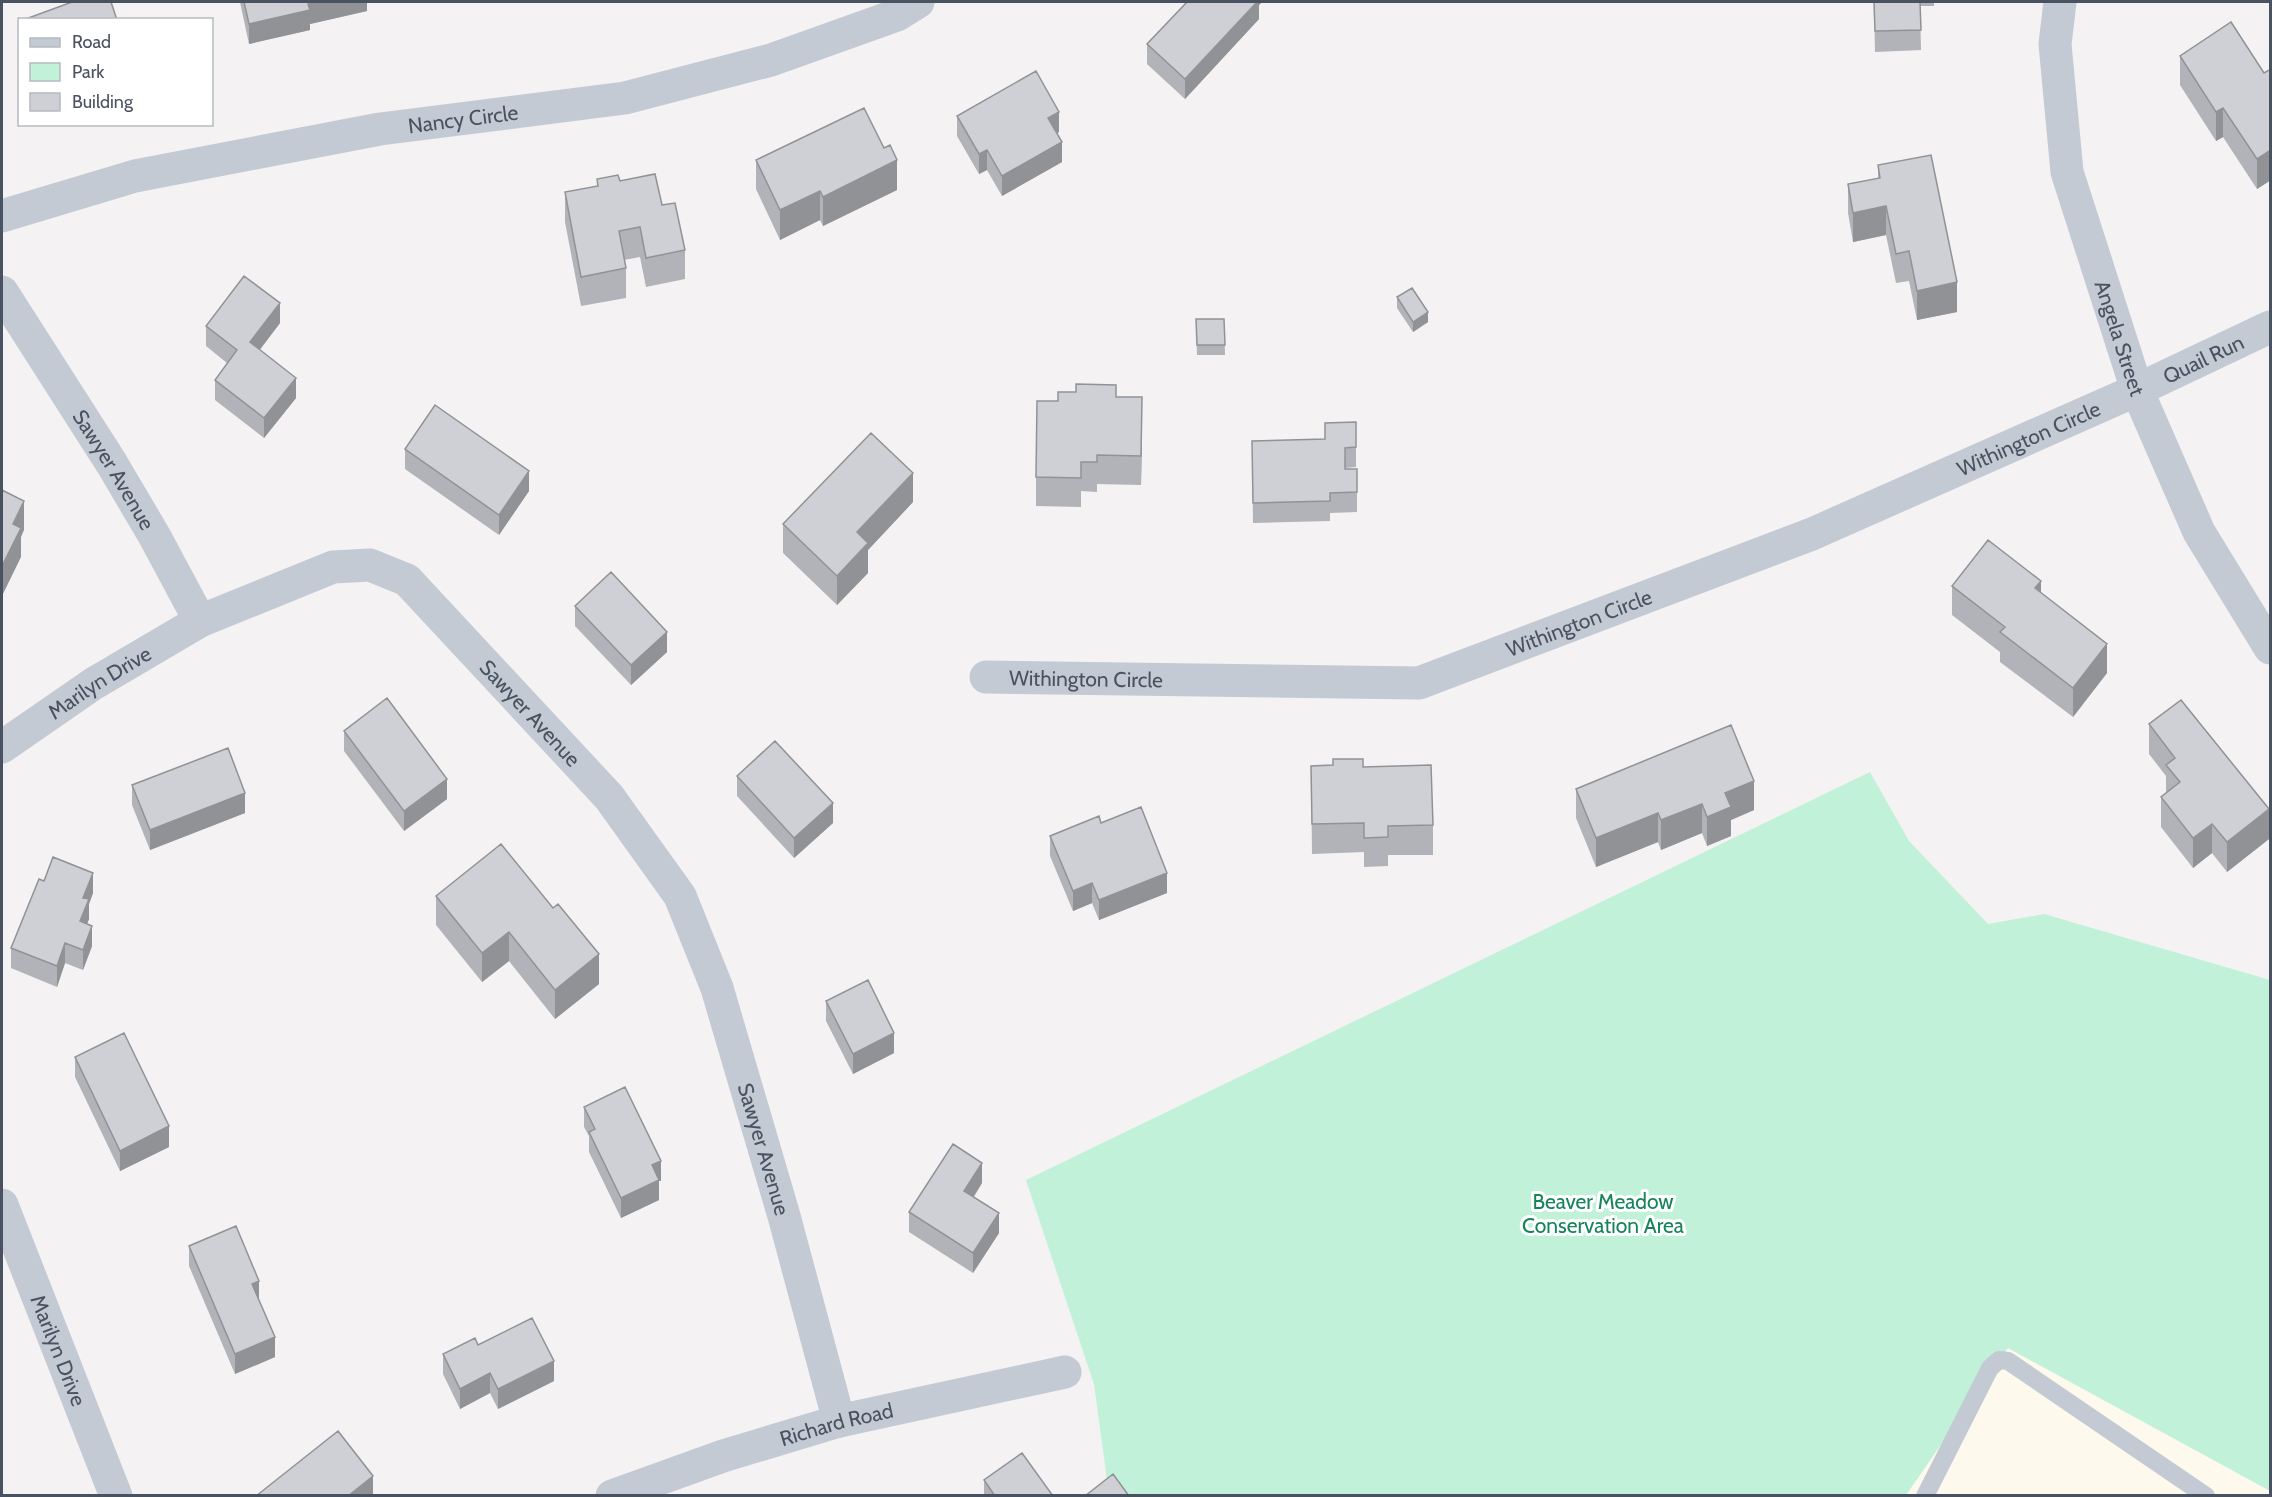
<svg xmlns="http://www.w3.org/2000/svg" width="2272" height="1497" font-family="Cabin,sans-serif">
  <style>
    .commercial { fill: #fdfaed }
    .green { fill: #c1f1d9 }
    .lines { fill: none; stroke-linecap: round; stroke-linejoin: round }
    .lane { stroke: #c3cad3; stroke-width: 18 }
    .street { stroke: #c3cad3; stroke-width: 33 }
    .wall { fill: #b1b3b8 }
    .shaded-wall { fill: #909296 }
    .building { fill: #ced0d6; stroke: #909296; stroke-width: 1.5 }
    .labels { text-anchor: middle; dominant-baseline: central; stroke-width: 6; stroke-linejoin: round; paint-order: stroke }
    .street-label { font-size: 21px; fill: #495260; stroke: #fff }
    .park-label { font-size: 21px; fill: #17845b; stroke: #fff }
  </style>
  <rect width="100%" height="100%" fill="#f4f2f2"/>
  <path class="commercial" d="M2007,1348L2270,1491V1496H1906Z"/>
  <path class="green" d="M1870,772L1909,841L1988,924L2044,914L2270,980V1491L2008,1348L1906,1495H1109L1094,1384L1026,1180Z"/>
  <g class="lines">
    <path class="lane" d="M1925,1496L1990,1368L1999,1360L2008,1361L2206,1496"/>
    <g class="street">
      <path id="s1" d="M2060,2L2055,44L2067,172L2137,390L2199,532L2270,648"/>
      <path id="s2" d="M2,216L135,176L380,129L625,98L771,60L897,15L918,2"/>
      <path id="s3" d="M2,292L112,464L155,537L200,621L333,567L370,565L407,580L609,797L680,896L717,988L784,1216L839,1421"/>
      <path id="s4" d="M986,677L1419,683L1812,534L2137,390L2270,327"/>
      <path id="s5" d="M2,747L93,684L200,621"/>
      <path id="s6" d="M2,1205L116,1496"/>
      <path id="s7" d="M612,1496L723,1456L839,1421L1065,1372"/>
    </g>
  </g>
  <path class="wall" d="M240,2H367V11L310,24V30L249,44Z
    M1187,2H1262L1259,5V19L1185,99L1147,64V44Z
    M1874,2H1934V6H1920L1921,50L1875,52Z
    M2180,56L2264,73L2271,69V180L2257,189L2223,137L2216,141L2180,85Z
    M957,116L1059,132L1057,133L1062,162L1002,196L987,170L979,174L957,136Z
    M884,148L897,190L823,226L820,220L780,240L756,189V160Z
    M1878,165L1957,312L1917,320L1909,281L1896,283L1886,235L1853,242L1848,213V184L1878,178Z
    M597,179L620,181L662,205L685,250V279L646,287L640,257L624,260L626,268V298L581,306L565,222V192L597,186Z
    M1397,297L1428,322L1413,332L1397,308Z
    M1196,319H1224L1225,355H1197Z
    M280,323L260,350L296,398L264,438L215,400V380L227,363L206,346V326Z
    M1116,397L1142,427L1141,485L1097,484V492L1081,491V507L1036,506V477L1058,401Z
    M1356,422V467L1345,468V469H1357V512L1330,513V521L1253,523L1252,441L1325,439Z
    M405,449L529,491L499,535L405,469Z
    M913,502L868,550V573L837,605L783,553V524Z
    M1952,586L2041,593L2107,673L2073,717L2000,662V652L1952,615Z
    M575,606L667,652L631,685L575,626Z
    M2149,724L2269,839L2227,872L2212,853L2193,868L2161,827V797L2166,793V776L2149,754Z
    M344,731L447,799L404,831L344,751Z
    M1311,766L1363,767L1433,825V855H1388V866L1364,867V852L1312,854Z
    M737,776L833,823L794,858L737,796Z
    M132,785L245,813L150,850L132,805Z
    M1576,789L1754,810L1731,820V836L1707,846L1702,833L1661,850L1658,842L1596,867L1576,818Z
    M1101,823L1167,893L1099,920L1092,903L1073,911L1050,856V836Z
    M501,844L599,984L555,1019L509,961L482,982L436,925V896Z
    M44,881L93,893L89,904V919L87,924L92,946L83,970L65,963L57,987L11,968V948Z
    M826,1001L894,1053L853,1074L826,1021Z
    M75,1057L169,1147L120,1171L75,1077Z
    M584,1107L661,1181H659V1200L621,1218L589,1152V1136L584,1127Z
    M982,1183L974,1197L999,1233L973,1273L909,1232V1212Z
    M189,1246L259,1300L275,1357L235,1374L189,1266Z
    M478,1345L554,1381L498,1409L490,1393L460,1409L443,1374V1354Z
    M984,1480L1053,1496H984Z"/>
  <path class="shaded-wall" d="M320,2H367V11L310,24V30L249,44V24L308,4Z
    M1253,2H1262L1259,5V19L1185,99V79Z
    M2223,108V137L2216,141V112Z
    M1059,112V132L1048,138V118Z
    M1062,142V162L1002,196V176Z
    M987,150V170L979,174V154Z
    M2271,150V180L2257,189V159Z
    M897,160V190L823,226V197Z
    M820,191V220L780,240V210Z
    M1886,206V235L1853,242V213Z
    M1957,282V312L1917,320V291Z
    M280,303V323L250,362V342Z
    M1428,312V322L1413,332V322Z
    M296,378V398L264,438V418Z
    M1142,397V427L1141,485V456Z
    M529,471V491L499,535V515Z
    M913,473V502L868,550V573L837,605V576L857,532Z
    M24,501V530L21,537V557L2,596V566L13,524Z
    M2041,581V610L2035,588Z
    M667,632V652L631,685V665Z
    M2107,644V673L2073,717V688Z
    M447,779V799L404,831V811Z
    M1754,781V810L1731,820V836L1707,846V817L1725,793Z
    M245,793V813L150,850V830Z
    M833,803V823L794,858V838Z
    M1702,804V833L1661,850V820Z
    M2269,809V839L2227,872V842Z
    M1658,813V842L1596,867V838Z
    M2212,824V853L2193,868V838Z
    M93,873V893L89,904V919L80,941V921L83,898Z
    M1167,873V893L1099,920V900Z
    M1092,883V903L1073,911V891Z
    M92,926V946L83,970V950Z
    M509,932V961L482,982V953Z
    M65,943V963L57,987V966Z
    M599,954V984L555,1019V990Z
    M894,1033V1053L853,1074V1054Z
    M169,1126V1147L120,1171V1151Z
    M661,1161V1181H659V1200L621,1218V1198L652,1165Z
    M982,1163V1183L964,1211V1191Z
    M999,1213V1233L973,1273V1253Z
    M259,1281V1301L252,1284Z
    M275,1337V1357L235,1374V1354Z
    M554,1361V1381L498,1409V1389Z
    M490,1373V1393L460,1409V1389Z
    M373,1476V1496H348Z"/>
  <path class="building" d="M72,2H111L117,20H23Z
    M244,2H320L308,4L310,10L249,24Z
    M1187,2H1257L1185,79L1147,44Z
    M1874,2H1920L1921,30L1875,31Z
    M2231,22L2264,73L2271,69V150L2257,159L2223,108L2216,112L2180,56Z
    M1036,71L1059,112L1048,118L1062,142L1002,176L987,150L979,154L957,116Z
    M864,108L884,148L890,145L897,160L823,197L820,191L780,210L756,160Z
    M1931,155L1957,282L1917,291L1909,251L1896,254L1886,206L1853,213L1848,184L1880,178L1878,165Z
    M655,174L662,205L675,203L685,250L646,258L640,227L619,231L626,268L581,277L565,192L598,186L597,179L618,175L620,181Z
    M244,276L280,303L250,342L296,378L264,418L215,380L237,350L206,326Z
    M1412,288L1428,312L1413,322L1397,297Z
    M1196,319H1224L1225,345H1197Z
    M1076,384L1116,385V397H1142L1141,456L1097,455V462H1081V478L1036,477L1037,401H1058V392H1076Z
    M435,405L529,471L499,515L405,449Z
    M1356,422V447L1345,448V469H1357V492L1330,493V501L1253,503L1252,441L1325,439V423Z
    M871,433L913,473L857,532L868,543L837,576L783,524Z
    M2,490L24,501L13,524L21,528L2,566Z
    M1988,540L2041,581L2035,588L2107,644L2073,688L2000,632L2005,627L1952,586Z
    M611,572L667,632L631,665L575,606Z
    M387,698L447,779L404,811L344,731Z
    M2181,700L2269,809L2227,842L2212,824L2193,838L2161,797L2180,782L2166,765L2175,758L2149,724Z
    M1731,725L1754,781L1725,793L1731,807L1707,817L1702,804L1661,820L1658,813L1596,838L1576,789Z
    M775,741L833,803L794,838L737,776Z
    M228,748L245,793L150,830L132,785Z
    M1333,759H1363V767L1431,765L1433,825L1388,826V837L1364,838V823L1312,824L1311,766L1333,765Z
    M1141,807L1167,873L1099,900L1092,883L1073,891L1050,836L1099,816L1101,823Z
    M501,844L553,908L558,904L599,954L555,990L509,932L482,953L436,896Z
    M53,857L93,873L83,898L89,899L80,921L92,926L83,950L65,943L57,966L11,948L39,879L44,881Z
    M868,980L894,1033L853,1054L826,1001Z
    M124,1033L169,1126L120,1151L75,1057Z
    M625,1087L661,1161L652,1165L659,1180L621,1198L589,1132L595,1129L584,1107Z
    M953,1144L982,1163L964,1191L999,1213L973,1253L909,1212Z
    M236,1226L259,1281L252,1284L275,1337L235,1354L189,1246Z
    M532,1318L554,1361L498,1389L490,1373L460,1389L443,1354L475,1338L478,1345Z
    M338,1431L373,1476L348,1496H256Z
    M1022,1453L1053,1496H995L984,1480Z
    M1113,1474L1129,1496H1085Z"/>
  <g class="labels">
    <g class="street-label">
      <text stroke="none"><textPath href="#s2" startOffset="472">Nancy Circle</textPath></text>
      <text stroke="none"><textPath href="#s1" startOffset="345">Angela Street</textPath></text>
      <text stroke="none"><textPath href="#s4" startOffset="1282">Quail Run</textPath></text>
      <text stroke="none"><textPath href="#s4" startOffset="1090">Withington Circle</textPath></text>
      <text stroke="none"><textPath href="#s3" startOffset="210">Sawyer Avenue</textPath></text>
      <text stroke="none"><textPath href="#s4" startOffset="604">Withington Circle</textPath></text>
      <text stroke="none"><textPath href="#s4" startOffset="100">Withington Circle</textPath></text>
      <text stroke="none"><textPath href="#s5" startOffset="117">Marilyn Drive</textPath></text>
      <text stroke="none"><textPath href="#s3" startOffset="786">Sawyer Avenue</textPath></text>
      <text stroke="none"><textPath href="#s3" startOffset="1290">Sawyer Avenue</textPath></text>
      <text stroke="none"><textPath href="#s6" startOffset="156">Marilyn Drive</textPath></text>
      <text stroke="none"><textPath href="#s7" startOffset="236">Richard Road</textPath></text>
    </g>
    <g class="park-label">
      <text x="1603" y="1201">Beaver Meadow<tspan x="1603" dy="24">Conservation Area</tspan></text>
    </g>
  </g>
  <rect width="2272" height="1497" fill="none" stroke="#495260" stroke-width="6"/>
  <rect x="18" y="18" width="195" height="108" fill="#ffffff" stroke="#b6babf" stroke-width="1.5"/>
  <rect x="30" y="38" width="30" height="9" fill="#c3cad3" stroke="#b6babf" stroke-width="1.5"/>
  <text x="72" y="48" font-size="18" fill="#495260">Road</text>
  <rect x="30" y="63" width="30" height="18" fill="#c1f1d9" stroke="#b6babf" stroke-width="1.5"/>
  <text x="72" y="78" font-size="18" fill="#495260">Park</text>
  <rect x="30" y="93" width="30" height="18" fill="#ced0d6" stroke="#b6babf" stroke-width="1.5"/>
  <text x="72" y="108" font-size="18" fill="#495260">Building</text>
</svg>
